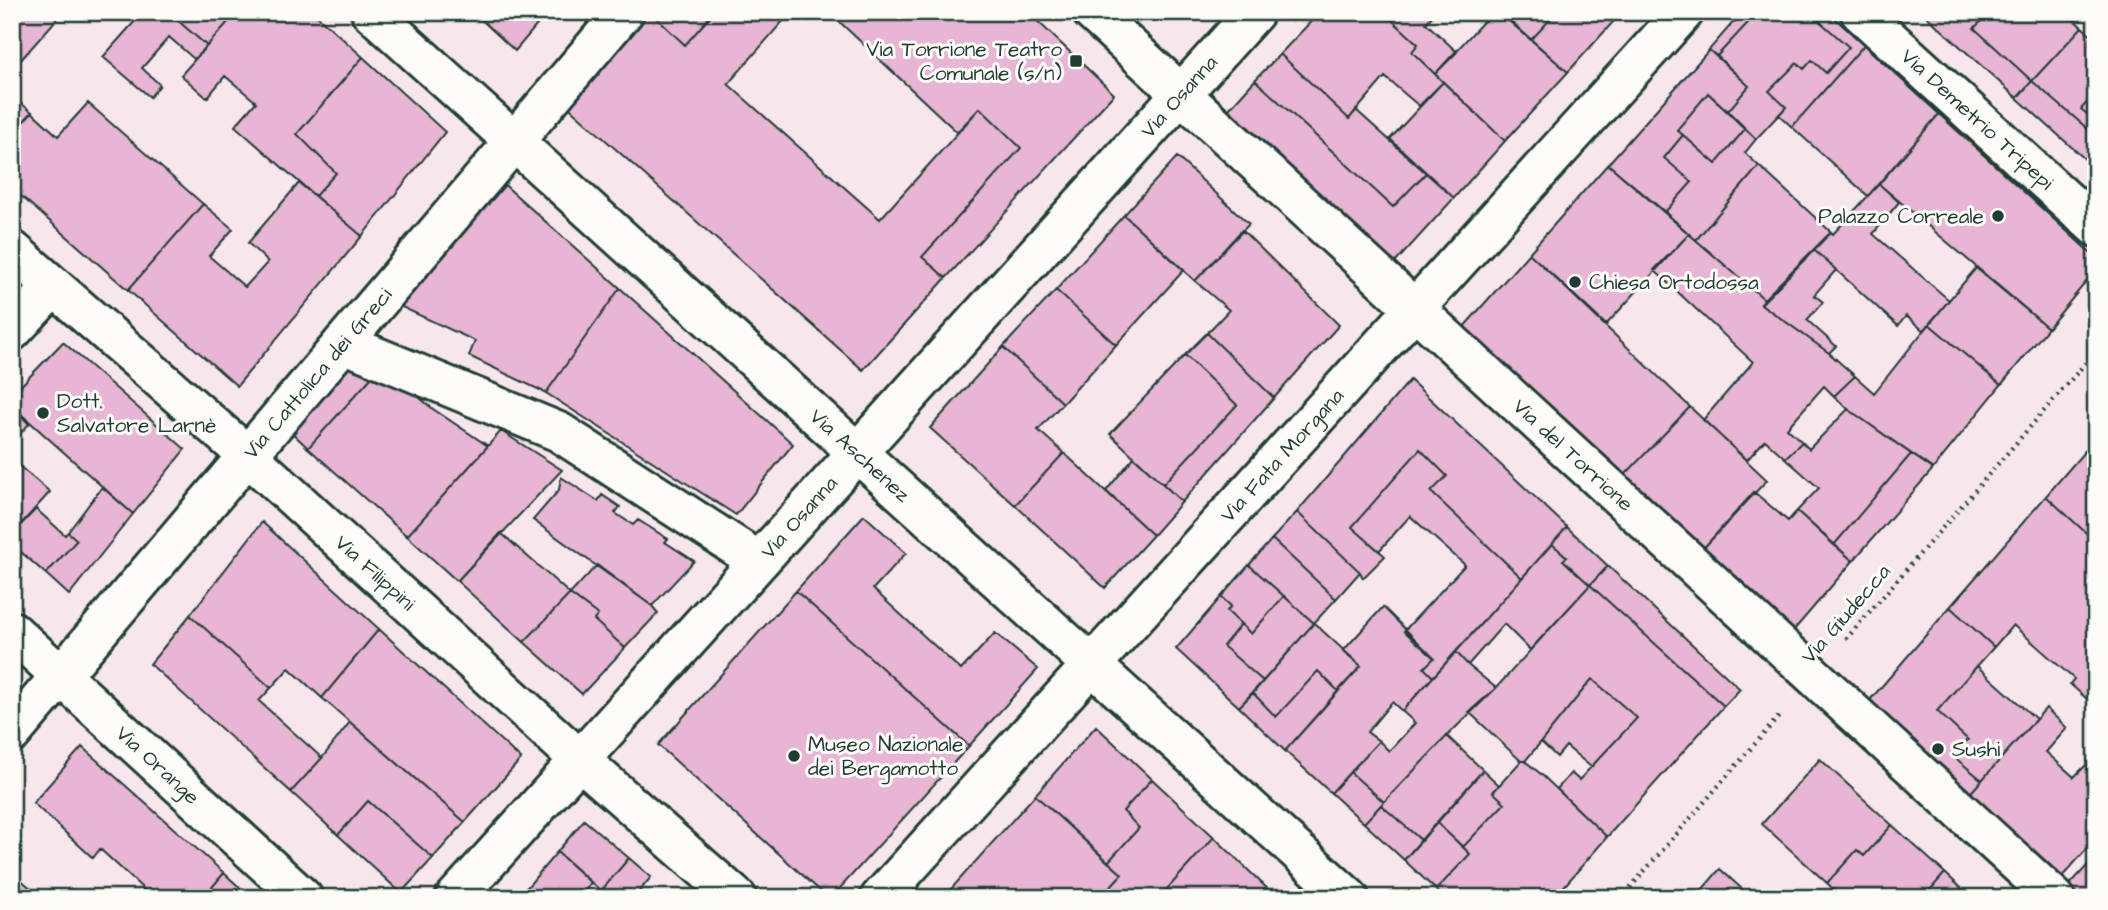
<svg xmlns="http://www.w3.org/2000/svg" width="2108" height="910" font-family="'Architects Daughter',sans-serif">
  <style>
    .building { fill: #e8b5d4; stroke: #1f3d34; stroke-width: 2 }
    .lines { fill: none; stroke-linecap: round; stroke-linejoin: round }
    .street-casing { stroke: #1f3d34; stroke-width: 44 }
    .path { stroke: #1f3d34; stroke-width: 4.5; stroke-dasharray: 2 5; stroke-linecap: butt }
    .street { stroke: #fdfcf7; stroke-width: 38 }
    .poi-dot { fill: #1f3d34; stroke: #fdfcf7; stroke-width: 2.5 }
    .labels { text-anchor: middle; dominant-baseline: central; stroke-width: 6; stroke-linejoin: round; paint-order: stroke }
    .poi-label { font-size: 21px; fill: #1f3d34; stroke: #fdfcf7; text-anchor: start }
    .street-label { font-size: 21px; fill: #1f3d34; stroke: #fdfcf7 }
  </style>
  <rect width="100%" height="100%" fill="#f7e7ec"/>
  <filter id="ink" filterUnits="userSpaceOnUse"><feTurbulence type="fractalNoise" baseFrequency=".0143" numOctaves="2"/><feDisplacementMap in="SourceGraphic" scale="14" xChannelSelector="R" yChannelSelector="G"/><feConvolveMatrix kernelMatrix="1 2 1 2 8 2 1 2 1" color-interpolation-filters="sRGB"/></filter>
  <g filter="url(#ink)">
    <path class="building" d="M12,12H63L12,70Z
      M168,12L207,46L194,59L169,37L142,68L160,85L150,97L103,57L136,20L128,12Z
      M168,12H237L207,46Z
      M237,12H313L363,57L297,134L336,173L315,196L235,126L256,102L225,76L207,98L181,75Z
      M473,12H548L515,51Z
      M639,12H650L685,45L714,12H791L728,84L880,219L980,108L1021,148L922,257L946,278L863,370L564,103Z
      M650,12H714L685,45Z
      M829,12H1028L1114,94L946,278L922,257L1021,148L980,108L957,132Z
      M1320,12H1383L1418,44L1412,52L1443,82L1419,106L1385,77L1349,119L1280,54Z
      M1383,12H1430L1433,15L1426,23L1457,52L1435,74L1412,52L1418,44Z
      M1492,12H1500L1568,72L1505,141L1435,74Z
      M1505,12H1557L1531,40L1502,15Z
      M1557,12H1622L1568,72L1531,40Z
      M1742,12H1758L1717,56L1709,50Z
      M1758,12H1809L1849,47L1826,73L1812,60L1804,69L1797,63L1769,91L1786,107L1756,139L1728,111L1749,86L1717,56Z
      M1809,12H1828L1864,45L1792,127L1779,115L1786,107L1769,91L1797,63L1804,69L1812,60L1826,73L1849,47Z
      M1922,12H1978L1985,18L1974,28L2032,81L2017,98Z
      M1978,12H2065L2082,27L2032,81L1974,28L1985,18Z
      M2082,27L2096,39V79L2087,87L2094,95L2081,109L2096,122V136L2032,81Z
      M1864,45L1939,114L1868,196L1792,127Z
      M1709,50L1749,86L1728,111L1708,93L1677,130L1683,135L1664,158L1692,182L1665,212L1608,164Z
      M1280,54L1349,119L1356,110L1426,173L1393,207L1255,80Z
      M363,57L445,132L362,236L315,196L336,173L297,134Z
      M2096,79V122L2081,109L2094,95L2087,87Z
      M1255,80L1393,207L1426,173L1454,198L1394,264L1228,110Z
      M2032,81L2096,136V169L2017,98Z
      M1443,82L1505,141L1454,198L1390,139Z
      M1708,93L1745,129L1716,164L1677,130Z
      M12,96L32,112L12,134Z
      M88,103L203,204L128,290L12,188V134L32,112L58,136Z
      M1939,114L2096,258V270L2048,328L1879,184Z
      M1745,129L1756,139L1745,153L1759,166L1696,240L1665,212L1692,182L1664,158L1683,135L1716,164Z
      M1177,157L1249,224L1195,281L1124,215Z
      M1608,164L1689,234L1606,325L1529,253Z
      M1759,166L1831,232L1764,299L1696,240Z
      M498,179L620,288L546,393L469,356L475,341L393,303Z
      M299,183L362,236L237,386L128,290L203,204L233,229L209,256L245,287L268,262L248,243Z
      M1879,184L1899,202L1873,234L1949,300L1924,331L1906,316L1898,326L1814,250L1831,232L1833,234Z
      M1124,215L1184,270L1116,345L1056,290Z
      M1242,230L1339,325L1274,398L1207,333L1229,310L1195,281Z
      M1689,234L1764,299L1761,304L1829,353L1855,376L1834,396L1824,386L1787,428L1802,442L1785,458L1765,440L1747,460L1703,420L1753,362L1654,270Z
      M1814,250L1836,270L1814,295L1823,302L1807,320L1836,346L1829,353L1761,304Z
      M1529,253L1690,407L1621,479L1462,329Z
      M1976,268L2048,328L2001,385L1929,324Z
      M620,288L793,444L736,515L546,393Z
      M1056,290L1116,345L1063,403L1003,347Z
      M1929,324L2001,385L1933,469L1848,409L1834,396L1855,376L1874,393Z
      M1207,333L1274,398L1182,502L1163,484L1237,405L1185,355Z
      M63,342L185,449L133,514L12,406V395Z
      M1003,347L1063,403L1038,430L1064,453L1015,505L930,428Z
      M350,355L380,368L308,448L286,427Z
      M1185,355L1237,405L1163,484L1110,434Z
      M380,368L389,372L433,409L488,446L407,536L308,448Z
      M1410,380L1567,527L1522,578L1431,492L1447,476L1420,449L1352,527L1385,556L1363,578L1360,572L1297,512Z
      M12,406L29,424L12,443Z
      M1690,407L1767,480L1699,553L1621,479Z
      M1848,409L1911,454L1834,545L1797,511L1819,488L1785,458L1802,442L1809,449Z
      M501,431L562,470L457,581L407,536Z
      M2096,438V542L2046,496Z
      M1420,449L1447,476L1431,492L1522,578L1433,677L1424,668L1434,658L1404,631L1465,565L1410,516L1379,551L1352,527Z
      M1064,453L1153,535L1105,588L1015,505Z
      M1911,454L1933,469L1853,561L1834,545Z
      M1134,457L1182,502L1153,535L1106,491Z
      M12,460L50,492L12,534Z
      M561,477L598,501L602,495L620,507L615,513L633,525L638,520L668,539L665,542L694,561L652,606L533,520L559,490Z
      M102,487L133,514L69,595L46,574L77,540L68,532Z
      M1754,492L1788,521L1797,511L1853,561L1788,637L1699,553Z
      M2046,496L2096,542V707L2070,684L2074,679L2013,625L1994,647L1950,607Z
      M36,509L65,535L68,532L77,540L46,574L12,544V534Z
      M1297,512L1360,572L1336,599L1272,539Z
      M864,515L906,553L873,589L961,670L995,633L1038,669L969,746L796,591Z
      M262,522L379,629L322,698L289,668L271,688L190,615Z
      M1567,527L1608,566L1590,585L1563,560L1567,557L1552,544Z
      M501,533L570,594L524,642L457,581Z
      M1272,539L1336,599L1314,623L1249,565Z
      M1552,544L1567,557L1563,560L1590,585L1530,650L1504,624L1468,665L1456,652Z
      M597,565L652,606L658,613L625,648L594,620L598,615L570,594Z
      M1249,565L1284,596L1251,634L1227,611L1231,606L1221,597Z
      M1608,566L1740,689L1724,706L1590,585Z
      M1590,585L1724,706L1607,837L1557,789L1571,773L1579,780L1637,718L1592,679L1541,742L1525,761H1521L1469,712L1496,688Z
      M796,591L969,746L831,898H828L658,745Z
      M570,594L598,615L594,620L625,648L582,694L524,642Z
      M1284,596L1314,623L1263,681L1223,646L1241,624L1251,634Z
      M1221,597L1231,606L1227,611L1241,624L1223,646L1263,681L1239,707L1176,649Z
      M1383,607L1434,658L1424,668L1433,677L1402,711L1392,702L1367,732L1379,741L1331,793L1285,751L1361,666L1343,651Z
      M1950,607L1994,647L1937,711L1968,740L1953,756L1982,780L1966,798L1864,707Z
      M190,615L271,688L259,701L322,758L291,792L150,664Z
      M1314,623L1361,666L1338,691L1318,671L1276,717L1253,693Z
      M379,629L521,759L465,822L322,698Z
      M1456,652L1468,665L1496,688L1447,736L1384,802L1350,772L1379,741L1389,751L1415,723L1402,711Z
      M1977,666L2036,719L1982,780L1953,756L1968,740L1937,711Z
      M1318,671L1338,691L1285,751L1239,707L1253,693L1276,717Z
      M1592,679L1637,718L1591,767L1566,746L1557,757L1541,742Z
      M2046,708L2067,728L2046,752L2074,777L2096,755V839L2059,880L1966,798Z
      M350,722L465,822L433,858L368,801L338,835L291,792L322,758Z
      M1096,726L1152,779L1123,811L1139,828L1108,862L1035,795Z
      M1447,736L1483,770L1421,840L1381,805Z
      M82,747L224,873L203,898H153L100,849L93,858L33,803Z
      M1820,759L1892,825L1864,856L1857,850L1827,883L1762,824Z
      M1521,761H1525L1542,775L1607,837L1554,898H1444L1436,890L1470,854L1463,847L1505,803L1493,792Z
      M1483,770L1499,785L1493,792L1505,803L1463,847L1437,823Z
      M1350,772L1384,802L1364,823L1331,793Z
      M1152,779L1214,837L1159,898H1116L1107,890L1122,874L1108,862L1139,828L1123,811Z
      M1035,795L1122,874L1100,898H943Z
      M368,801L433,858L401,893L338,835Z
      M1381,805L1421,840L1404,860L1364,823Z
      M584,820L629,858L601,891L557,852Z
      M1437,823L1470,854L1436,890L1404,860Z
      M1892,825L1945,873L1923,898H1842L1827,883L1857,850L1864,856Z
      M1214,837L1277,898H1159Z
      M557,852L591,883L578,898H518Z
      M2096,856V898H2072L2064,891Z
      M629,858L651,877L634,898H602L604,895L601,891Z
      M1720,869L1752,898H1695Z
      M12,872L42,898H12Z
      M224,873L251,898H203Z
      M1945,873L1972,898H1923Z"/>
    <g class="lines">
      <g class="street-casing">
        <g id="street">
          <path id="s1" d="M371,12L1349,898"/>
          <path id="s2" d="M1092,12L2055,898"/>
          <path id="s3" d="M1860,12L2096,227"/>
          <path id="s4" d="M12,250L247,455L580,760L737,898"/>
          <path d="M12,331L53,287"/>
          <path d="M343,343L559,432L758,561"/>
          <path id="s5" d="M12,631L303,898"/>
          <path id="s6" d="M12,733L624,12"/>
          <path id="s7" d="M455,898L1255,12"/>
          <path id="s8" d="M880,898L1684,12"/>
        </g>
      </g>
      <path class="path" d="M1846,639L2096,351
        M1621,898L1781,714"/>
      <use href="#street" class="street"/>
    </g>
  </g>
  <g class="poi-dot">
    <rect x="1069" y="54" width="14" height="14" rx="3.5"/>
    <circle cx="1998" cy="216" r="7"/>
    <circle cx="1575" cy="282" r="7"/>
    <circle cx="43" cy="413" r="7"/>
    <circle cx="1938" cy="749" r="7"/>
    <circle cx="794" cy="756" r="7"/>
  </g>
  <g class="labels">
    <g class="poi-label">
      <text x="1062" y="49" text-anchor="end">Via Torrione Teatro<tspan x="1062" dy="24">Comunale (s/n)</tspan></text>
      <text x="1984" y="216" text-anchor="end">Palazzo Correale</text>
      <text x="1589" y="282">Chiesa Ortodossa</text>
      <text x="57" y="401">Dott.<tspan x="57" dy="24">Salvatore Larnè</tspan></text>
      <text x="808" y="744">Museo Nazionale<tspan x="808" dy="24">dei Bergamotto</tspan></text>
      <text x="1952" y="749">Sushi</text>
    </g>
    <g class="street-label">
      <text stroke="none"><textPath href="#s7" startOffset="1080">Via Osanna</textPath></text>
      <text stroke="none"><textPath href="#s3" startOffset="159">Via Demetrio Tripepi</textPath></text>
      <text stroke="none"><textPath href="#s6" startOffset="472">Via Cattolica dei Greci</textPath></text>
      <text stroke="none"><textPath href="#s1" startOffset="660">Via Aschenez</textPath></text>
      <text stroke="none"><textPath href="#s8" startOffset="598">Via Fata Morgana</textPath></text>
      <text stroke="none"><textPath href="#s2" startOffset="654">Via del Torrione</textPath></text>
      <text stroke="none"><textPath href="#s7" startOffset="513">Via Osanna</textPath></text>
      <text stroke="none"><textPath href="#s4" startOffset="486">Via Filippini</textPath></text>
      <text transform="translate(1846 614) rotate(-49)">Via Giudecca</text>
      <text stroke="none"><textPath href="#s5" startOffset="198">Via Orange</textPath></text>
    </g>
  </g>
  <rect width="2108" height="910" fill="none" stroke="#fdfcf7" stroke-width="42"/>
  <rect x="21" y="21" width="2066" height="868" fill="none" stroke="#1f3d34" stroke-width="2.5" filter="url(#ink)"/>
</svg>
